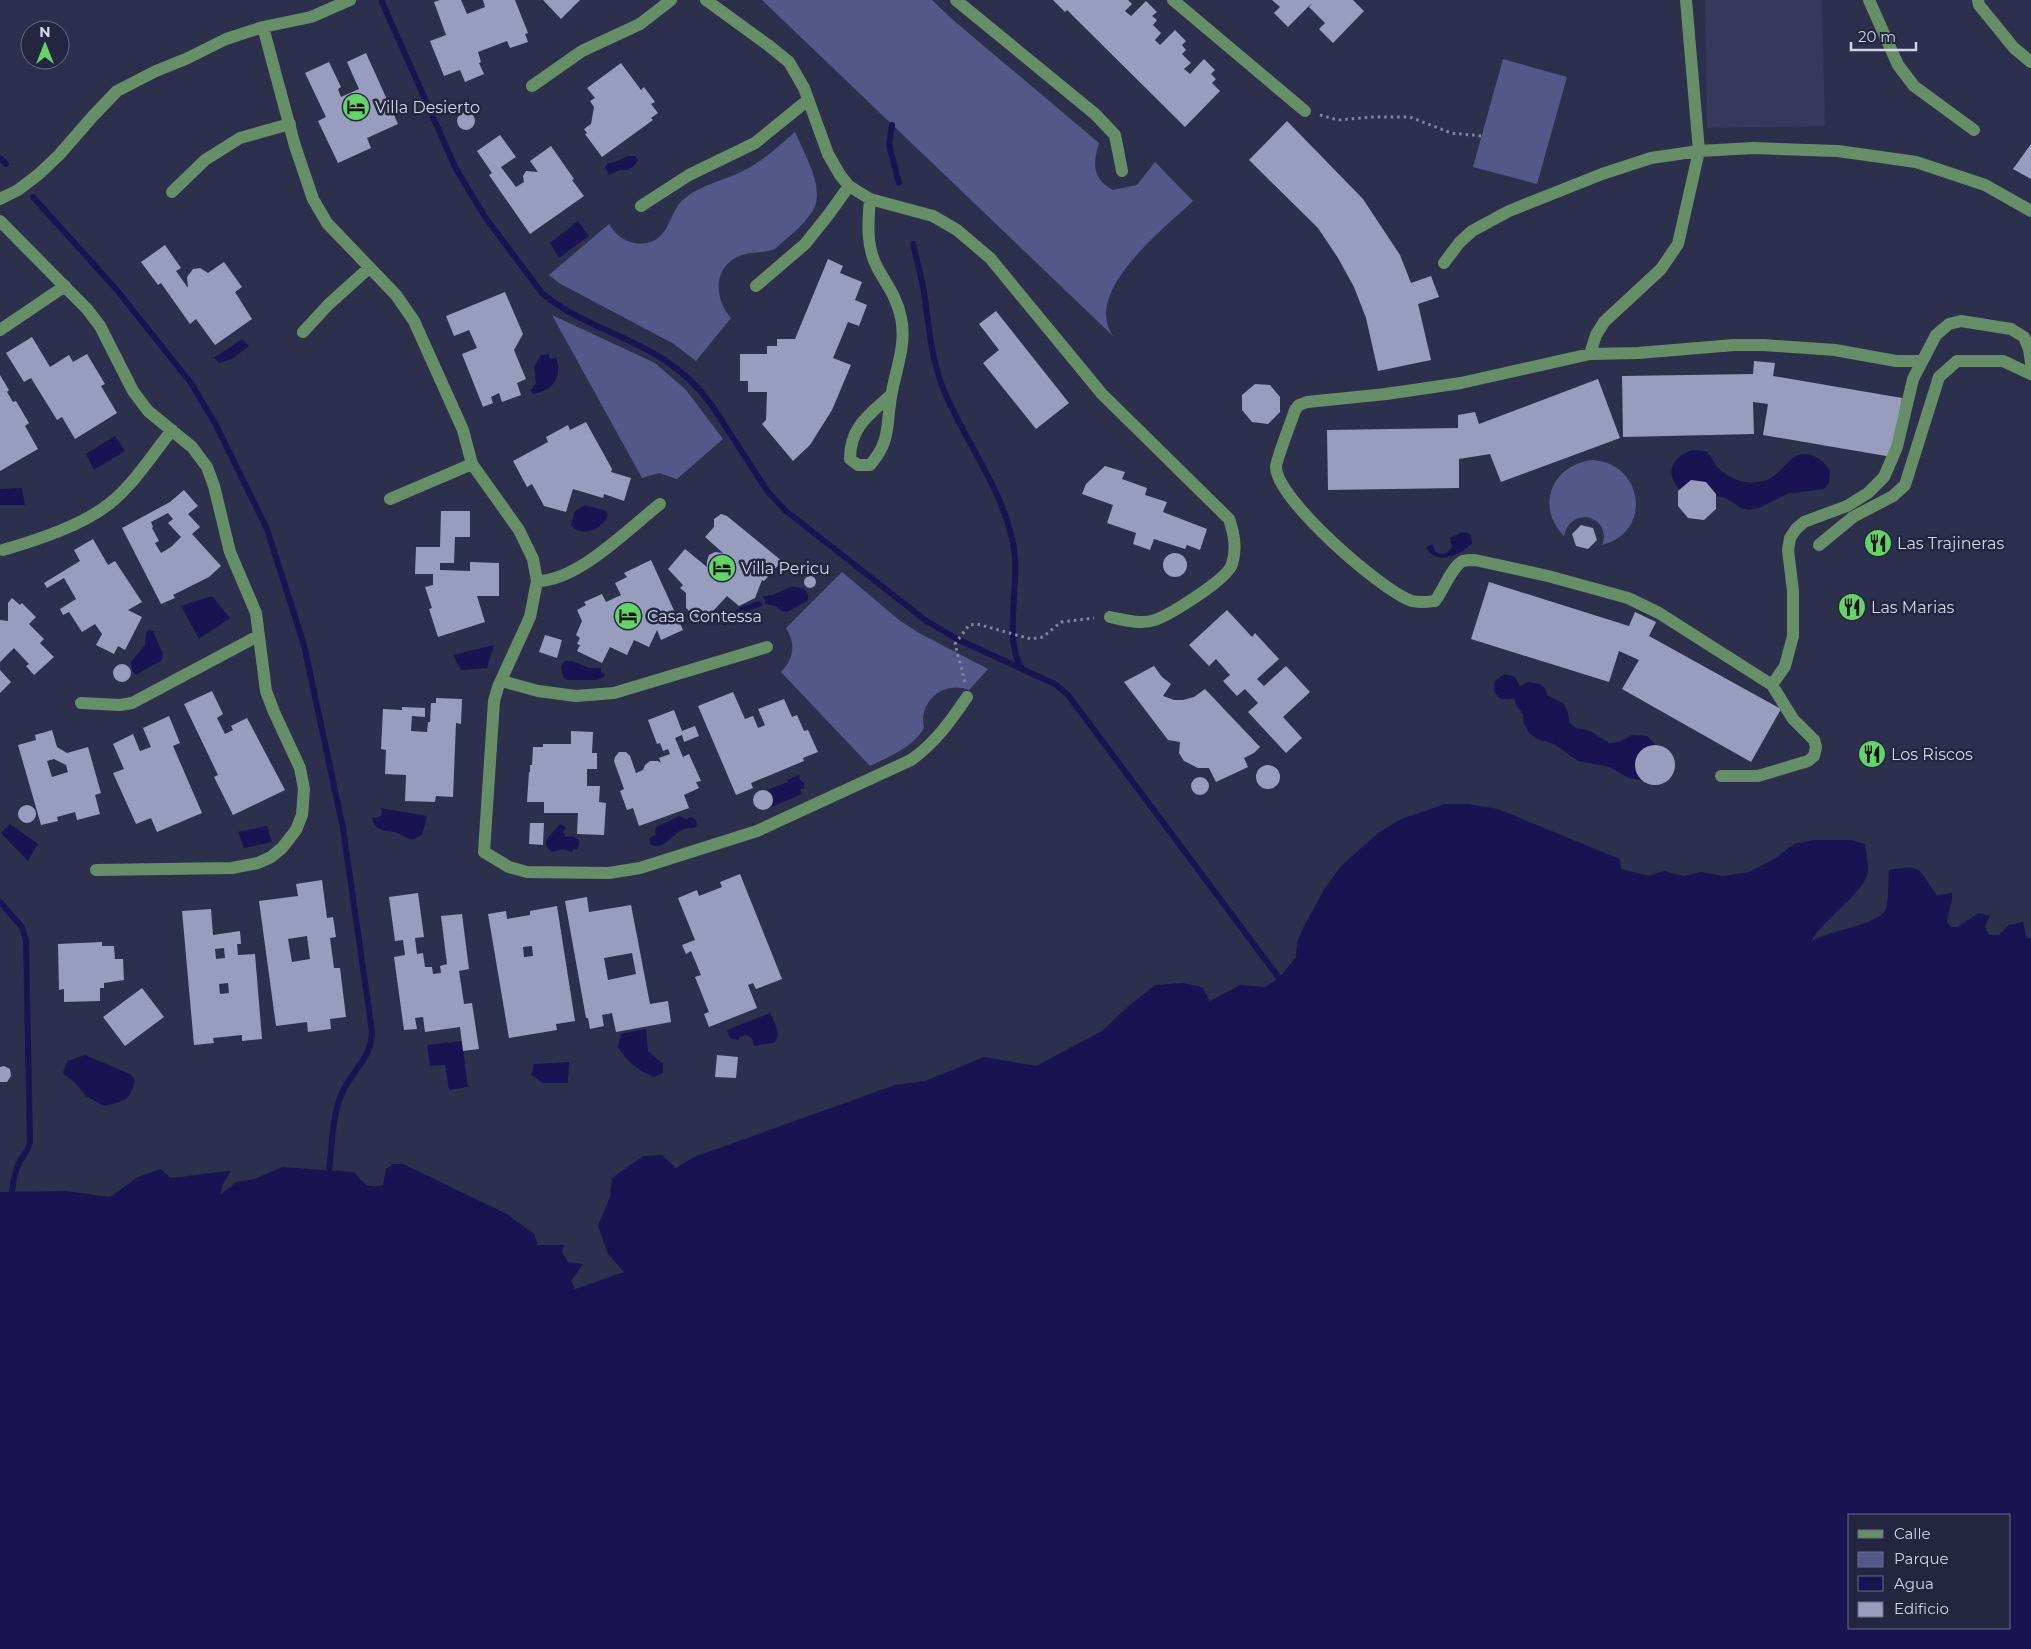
<svg xmlns="http://www.w3.org/2000/svg" width="2031" height="1649" font-family="Montserrat,sans-serif">
  <style>
    .built { fill: #36395b }
    .green { fill: #545888 }
    .water { fill: #191351; fill-rule: evenodd }
    .lines { fill: none; stroke-linecap: round; stroke-linejoin: round }
    .stream { stroke: #191351; stroke-width: 6 }
    .building { fill: #989dbe; fill-rule: evenodd }
    .path { stroke: #82859c; stroke-width: 3; stroke-dasharray: 2.5 4; stroke-linecap: butt }
    .minor { stroke: #678f67; stroke-width: 12 }
    .labels { text-anchor: middle; dominant-baseline: central; stroke-width: 5; stroke-linejoin: round; paint-order: stroke }
    .poi-label { font-size: 16px; fill: #d2d5e6; stroke: #242641; text-anchor: start }
  </style>
  <rect width="100%" height="100%" fill="#2d304c"/>
  <path class="built" d="M1705,0H1822L1825,126L1707,128Z"/>
  <path class="green" d="M762,0H932L953,20L1099,143C1092,165 1093,179 1113,190L1137,185L1155,162L1193,201C1165,228 1080,293 1114,337Z
    M1503,59L1567,77L1537,184L1473,167Z
    M795,132C804,153 827,191 812,212C803,226 788,237 776,248C766,254 754,251 742,255C713,265 713,298 731,318L696,361L674,344L559,283L549,275L609,224C617,238 631,246 647,243C672,237 668,211 685,198C701,185 725,180 743,171C763,161 779,146 795,132Z
    M552,315L655,363L686,390L723,439L677,479L659,473L642,478Z
    M1592,460C1644,463 1653,532 1602,545C1613,517 1571,504 1564,536C1535,506 1552,465 1592,460Z
    M842,572L899,620L919,633L988,669L969,690C944,680 918,701 924,728C912,748 890,756 870,766L781,672C794,659 796,643 786,628Z"/>
  <path class="water" d="M628,156H635L638,160L634,166L628,170H619L609,175L605,167L608,163L615,162Z
    M578,221L589,236L559,258L550,243Z
    M242,339L249,346L232,359L219,363L214,358Z
    M549,354V358L553,359L556,357C563,377 553,391 533,394L531,390L536,383L534,367L541,355Z
    M115,436L125,451L94,470L86,454Z
    M1692,450L1706,451C1711,456 1713,461 1717,467C1723,473 1733,479 1740,481C1749,483 1763,483 1771,478C1780,473 1785,463 1794,457C1807,449 1823,458 1830,471L1829,483L1824,489L1787,494L1759,508L1748,510L1741,508L1726,498L1680,490C1664,473 1672,457 1692,450Z
    M22,488L25,505H0V489Z
    M585,505L606,511L608,515C603,529 582,539 571,525L575,511Z
    M1462,532L1468,533L1471,535L1472,543C1461,556 1435,566 1426,547L1432,544L1436,552C1443,556 1449,553 1452,546L1450,538Z
    M790,587C799,587 812,589 807,601L787,612L782,611L776,606L765,604V600L762,596L773,595Z
    M212,596L230,618L199,639L181,606Z
    M148,630L153,631L163,654L162,660L136,675L132,670L131,662L145,645L146,633Z
    M494,645L487,668L461,670L453,655Z
    M572,661L589,668H601V672L605,674V676L598,680H567L563,677L561,666L565,661Z
    M1504,674L1515,677L1520,686L1528,682L1540,684L1545,688L1548,696L1563,703L1568,712L1569,722L1576,728L1590,731L1609,743L1619,742L1632,735L1647,736L1658,747L1661,756L1659,766L1653,775L1639,780L1629,778L1609,767L1578,761L1554,744L1537,739L1529,733L1524,724L1523,714L1516,705L1514,698C1502,703 1490,695 1495,681Z
    M799,775L800,780L804,783V788L800,789L802,794L767,809C775,803 775,795 767,790L788,782L787,780Z
    M1445,804H1468L1498,809L1620,859L1621,869L1649,876L1664,871L1684,876L1701,872L1723,876L1749,872L1774,859L1794,844L1813,840H1852L1865,844C1866,852 1869,863 1868,872C1865,892 1822,920 1811,942C1827,930 1878,926 1886,909C1889,901 1888,879 1889,870C1924,863 1918,870 1937,895L1952,893C1953,904 1948,911 1947,922L1951,927H1957L1979,913L1990,916L1985,927L1989,935H1999L2009,925L2023,922L2027,938H2031V1649H0V1192L67,1191L110,1197L138,1177L161,1169L171,1178C192,1176 211,1172 231,1171L223,1184L220,1195L236,1182L255,1179L282,1167L354,1172C365,1184 366,1189 383,1185L386,1169L393,1164H403L507,1214L534,1234L538,1245H564L562,1252L568,1262L583,1264L571,1281L575,1289L624,1272L608,1254L598,1226L610,1197L612,1178L643,1156L662,1155L676,1168L694,1157L895,1085L925,1081L984,1057L1036,1066L1102,1031L1130,1005L1155,985L1183,983L1202,987L1210,1001L1240,985L1265,987L1279,978L1296,957L1297,942L1304,926L1325,888L1341,866L1378,833L1401,819ZM1850,1515H2010V1628H1850Z
    M380,808L427,816L422,835L412,840C407,838 402,835 397,833C386,829 374,833 372,817L376,818L381,816L382,811Z
    M679,816L686,819L691,817L695,819L697,822L696,827C692,829 688,827 684,829C673,833 665,850 651,845L649,838L655,835L656,827Z
    M10,824L38,844L28,861L1,833Z
    M560,824L566,827L563,832L566,837L573,836L580,841L577,850L573,849L572,852L562,849L553,852C536,843 554,833 560,824Z
    M267,826L272,842L244,848L238,832Z
    M770,1013C775,1024 782,1033 774,1043L754,1046L752,1038L746,1035L740,1037L738,1040L730,1038L727,1030Z
    M646,1029L648,1051L663,1064V1073L654,1077C638,1071 626,1061 618,1047L621,1034Z
    M462,1041L468,1087L449,1090L445,1065L430,1066L427,1045Z
    M85,1055L130,1074L135,1079C131,1101 124,1101 104,1106L86,1096L75,1083L63,1073L67,1061Z
    M569,1062L568,1083H543L531,1075L534,1064Z"/>
  <g class="lines">
    <path class="stream" d="M382,2L456,169L485,217L542,293C558,307 576,316 595,325C643,347 678,360 711,404L768,492L786,511L925,620L957,639L1055,684L1068,695L1279,978
      M892,125L889,145L899,183
      M0,158L6,164
      M33,197L116,289L191,383L216,425L267,529L304,645L343,828L372,1031C372,1059 352,1070 342,1093C332,1117 332,1145 329,1170
      M913,244C917,260 921,276 924,292C929,326 931,361 945,393C967,445 1005,492 1014,549C1020,585 1003,640 1022,669
      M725,622L742,610L759,604
      M0,902L22,927L26,941L30,1141C29,1151 23,1155 19,1163C15,1172 13,1181 12,1191"/>
  </g>
  <path class="building" d="M440,0H461L467,14L485,7L483,0H515L528,33L525,34L528,42L510,48L507,41L478,52L481,62L479,63L484,74L465,82L460,70L444,76L430,41L446,35L434,2Z
    M543,0H580L561,19Z
    M1053,0H1128L1132,4L1125,11L1131,16L1146,1L1157,12L1152,16L1157,20L1153,25L1161,33L1155,40L1160,45L1175,30L1186,41L1182,45L1186,50L1182,54L1191,63L1184,69L1190,74L1204,59L1215,70L1211,74L1216,79L1212,83L1220,91L1185,127L1067,10L1065,12Z
    M1272,0H1353L1364,11L1333,43L1319,29L1325,23L1309,7L1313,2L1288,27L1274,13L1280,7Z
    M366,53L398,124L367,138L371,148L338,163L318,121L326,117L305,73L329,62L341,87L338,89L341,97L359,89L347,62Z
    M621,63L641,90L644,87L655,102L651,104L658,113L651,118L653,120L602,157L585,134L587,133L584,129L591,124L594,107L590,101L595,98L587,88Z
    M457 121a9 9 0 1 1 18 0a9 9 0 1 1-18 0Z
    M1287,121L1363,199L1400,255L1411,283L1431,276L1439,297L1418,304L1431,360L1378,371L1366,318L1354,287L1338,258L1318,228L1249,160Z
    M500,135L516,157L501,167L516,187L524,182L523,176L526,171L538,172L530,161L551,146L574,179L572,180L584,196L530,234L489,175L492,173L477,151Z
    M2031,144V179L2013,169Z
    M165,245L181,268L176,271L188,288L187,277L193,269L200,268L208,273L224,262L242,287L235,292L252,319L215,345L196,319L190,324L161,283L158,285L141,262Z
    M828,259L843,266L840,273L862,282L855,300L867,305L859,326L848,322L833,358L851,365L832,410L810,445L793,461L762,424L766,420L767,392H748V381H740V354H767V346H777V339H795Z
    M505,292L523,334L514,350L526,379L517,383L521,395L502,402L499,393L491,397L493,403L483,407L462,354L477,348L469,330L454,336L446,316Z
    M996,311L1069,403L1036,429L983,363L999,350L979,324Z
    M32,337L50,367L69,355L73,362L87,354L105,384L101,386L117,413L75,439L62,417L57,420L31,378L24,382L6,353Z
    M1754,361L1775,363L1773,376L1902,398L1892,457L1763,435L1768,404L1753,402L1754,434L1623,437L1622,376L1753,374Z
    M0,375L9,390L7,392L13,402L16,401L29,423L25,426L38,449L0,471Z
    M1598,379L1620,438L1501,482L1490,454L1459,459V488L1328,490L1327,430L1458,428V415L1475,412L1479,424Z
    M1255,384L1270,385L1280,397V412L1268,424L1252,422L1242,410V395Z
    M586,422L612,469L611,472L631,478L624,501L604,494L603,498L573,489L566,512L544,506L532,484L527,487L513,461L548,442L546,437L568,425L570,430Z
    M1105,466L1125,472L1122,479L1147,488L1145,495L1167,502L1163,512L1207,529L1200,550L1187,545L1185,549L1154,539L1150,550L1133,544L1136,533L1107,523L1113,505L1082,494L1086,484Z
    M1691,480L1706,482L1716,494V509L1704,520L1688,518L1678,506V491Z
    M184,490L198,506L188,514L200,527L192,534L221,566L209,577L173,595L175,598L161,604L122,528L170,502ZM168,513L173,519L168,523L181,537L171,547L161,553L155,543L159,541L152,528L153,527L151,522Z
    M441,511H470V537H455L454,563H440V570L470,571V562L499,563V596H477L485,622L438,637L429,609L432,608L425,587L433,585V574H415L416,547H440Z
    M721,514L727,516L782,561L764,581L762,580L755,598L739,606L727,596L702,623L686,608V593L680,588L683,585L668,569L685,549L707,567V561L709,555L715,552L723,553L705,537L714,527V519Z
    M1581,525L1593,528L1597,540L1588,549L1576,546L1572,534Z
    M93,539L108,565L115,561L142,602L128,610L142,617L125,650L118,646L114,654L96,645L102,634L95,624L82,632L69,612L63,615L60,609L76,599L64,578L47,588L44,583L80,561L74,550Z
    M1163 565a12 12 0 1 1 24 0a12 12 0 1 1-24 0Z
    M651,560L683,630L661,640L657,630L649,647L634,640L627,655L610,647L602,663L577,651L580,645L577,644L580,638L576,635L582,621L577,610L586,605L584,602L602,594L606,602L621,595L615,583L627,577L624,573Z
    M804 582a6 6 0 1 1 12 0a6 6 0 1 1-12 0Z
    M1489,582L1629,626L1635,612L1656,622L1649,636L1781,709L1751,762L1622,689L1639,660L1619,651L1609,682L1471,639Z
    M12,598L20,605L22,603L36,617L29,624L44,639L40,643L54,657L34,675L26,666L29,664L14,648L0,662V620L8,621V603Z
    M1227,610L1252,637L1255,633L1279,659L1257,679L1264,686L1286,666L1310,692L1283,717L1302,738L1286,753L1248,712L1258,703L1245,689L1237,696L1223,681L1230,675L1216,659L1209,666L1189,645Z
    M545,635L562,640L557,658L539,652Z
    M113 673a9 9 0 1 1 18 0a9 9 0 1 1-18 0Z
    M1154,666L1162,677L1171,684L1163,696L1174,700H1183L1194,697L1205,689L1260,747L1254,753L1244,758L1248,767L1216,782L1209,768H1198L1184,761L1179,753L1180,742L1168,740L1124,682Z
    M0,670L11,682L0,693Z
    M212,691L223,714L217,718L225,734L233,730L231,726L247,718L285,790L233,815L214,777L218,775L184,704Z
    M733,692L745,719L753,716L758,728L765,725L758,709L784,699L792,717L797,715L804,731L808,730L818,752L803,758L804,761L751,783L753,788L736,795L698,706Z
    M436,698L462,699L461,724L456,723L453,797L436,796L435,802L405,801L406,775L385,774L386,750L381,749L383,709L402,710V707L425,708V717L412,716L411,731L427,732L428,722H430L431,703H436Z
    M674,710L682,731L695,726L699,736L684,742L682,735L675,738L683,757L689,754L701,781L696,782L699,788L684,795L689,808L639,826L633,808L627,810L620,791L624,789L614,761L615,757L619,752H626L630,756L636,773L643,770L645,765L650,761H658L661,763L659,758L670,754L668,749L663,751L660,743L657,744L648,720Z
    M169,716L180,743L173,746L202,813L157,832L151,818L136,824L113,773L124,769L113,744L133,734L140,751L151,747L143,728Z
    M52,730L57,747L67,753L88,747L101,793L95,795L100,814L77,820L75,812L57,817L58,821L41,825L18,745L36,740L35,735ZM54,759L66,765L68,772L52,777L47,761Z
    M571,731L593,732L592,753H597V769H587V786H600L599,802L606,803L604,835L577,834L578,813H544V802H527L529,772H530V765H532L533,747H543V744H571Z
    M1635 765a20 20 0 1 1 40 0a20 20 0 1 1-40 0Z
    M1256 777a12 12 0 1 1 24 0a12 12 0 1 1-24 0Z
    M1191 786a9 9 0 1 1 18 0a9 9 0 1 1-18 0Z
    M753 800a10 10 0 1 1 20 0a10 10 0 1 1-20 0Z
    M18 814a9 9 0 1 1 18 0a9 9 0 1 1-18 0Z
    M530,823H544L543,845L529,844Z
    M740,874L782,979L756,989L753,983L748,985L757,1008L709,1027L704,1014L709,1012L695,977L701,975L691,951L686,954L682,945L695,940L678,898L697,890L699,896L722,887L720,882Z
    M322,880L327,918L333,917L336,937L330,938L334,968H340L346,1017L330,1019L331,1029L308,1032L307,1022L276,1026L259,901L298,896L296,884ZM307,936L310,959L292,962L288,939Z
    M418,893L424,937L415,938L417,954L423,953L425,967H432L433,974L441,973L440,966L447,964L441,916L462,914L469,969L459,971L464,1004L472,1003L479,1049L463,1051L460,1027L425,1032L423,1017L415,1018L417,1029L404,1030L394,957L405,955L403,940L395,941L389,897Z
    M587,897L589,912L631,905L650,1004L668,1001L671,1022L616,1032L612,1013L602,1015L604,1026L590,1029L588,1018H586L565,901ZM632,953L636,974L608,980L604,958Z
    M557,906L575,1021L556,1024L557,1030L509,1038L488,914L506,911L507,919L530,915V911ZM532,946L533,956L524,957L523,947Z
    M211,909L213,935L240,931L241,944H237L238,955L255,954L262,1039L242,1041V1035L213,1038L214,1043L194,1045L182,911ZM224,948L225,958L216,959L215,949ZM228,983L229,993L220,994L219,984Z
    M102,942V946H114L115,959H123L124,980L104,983V988H100V1001L64,1002V989L59,990L58,944Z
    M142,988L164,1017L125,1046L103,1017Z
    M717,1055L738,1057L736,1078L715,1077Z
    M4,1066L10,1069L11,1076L7,1082H0V1067Z"/>
  <g class="lines">
    <path class="path" d="M1320,115L1338,120L1373,117H1410L1451,133L1482,136
      M965,682L955,644L969,625L977,624L1031,639L1043,637L1061,622L1094,618"/>
    <path class="minor" d="M706,0L768,45L789,62L804,88L828,154L840,175L849,186L870,199L933,216L957,230L990,258L1102,394L1229,519C1234,534 1237,548 1232,564C1228,579 1171,614 1155,620C1141,625 1124,620 1110,617
      M956,0L1095,114L1115,135L1122,171
      M1173,0L1305,111
      M1869,0L1898,65L1914,86L1974,130
      M1978,0L1979,5L2014,48L2031,62
      M263,27L295,146L313,199L327,223L396,295L414,321L463,430L472,464L519,530L533,559L537,581L530,617L498,687L494,701L484,852L509,867L527,872L609,873L640,868L757,831L911,760C935,743 950,722 967,697
      M532,86L582,51L640,24L671,0
      M172,192L205,160L240,138L290,124
      M0,199L18,190L39,174L59,155L93,116L117,91L156,71L188,58L226,39L263,27L311,17L350,0
      M870,199C868,222 866,246 877,267C886,284 897,297 901,318C907,345 895,371 891,397C886,426 891,441 870,465H858L850,459C850,427 869,415 891,395
      M641,206L689,175L755,143L808,100
      M0,221L87,309L100,326L133,391L148,411L192,447L207,467L214,486L230,552L256,613L266,691L274,712L300,768L304,789L302,815L296,830L282,848L271,857L258,863L232,868L96,870
      M1444,263L1459,243L1472,231L1509,211L1602,174L1651,158L1699,151L1753,148L1838,151L1916,162L1985,185L2031,211
      M756,286L805,244L829,214L849,186
      M0,330L65,286
      M303,332L329,304L369,268
      M1590,354L1596,335L1604,322L1661,269L1678,244L1699,151L1686,0
      M390,499L472,464
      M1819,545L1853,517L1893,496L1905,485L1939,377L1957,361H2003L2031,374
      M3,550C37,540 81,526 109,504C134,484 152,455 172,430
      M537,581C578,581 628,529 660,504
      M502,681L538,691L576,696L614,693L767,647
      M1772,685L1785,666L1793,636V591L1788,550L1790,538L1796,529L1804,522L1847,506L1868,493L1884,477L1897,447L1913,379L1936,335L1949,324L1961,321L2011,329L2024,337L2029,349L2031,363
      M81,703L120,705L132,703L258,636
      M1721,776H1758L1808,761L1814,756L1816,747L1814,740L1793,719L1772,685L1659,613L1628,598L1548,576L1475,560C1471,560 1466,560 1463,561C1452,566 1443,591 1435,601C1427,602 1420,603 1412,601C1383,592 1276,499 1276,467C1276,460 1292,420 1295,410L1299,405L1307,402L1386,394L1461,383L1590,354L1638,353L1734,345H1763L1835,350L1896,361H1921"/>
  </g>
  <defs>
    <g id="hotel-disc" transform="scale(1.4375)"><circle r="9.5" fill="#64d468" stroke="#242641"/><path d="M-6-4.5h1.5V1H6V5H4.5V3h-9V5H-6ZM-4 0a1.8 1.8 0 1 1 3.6 0ZM.5 0V-2.5h3Q6-2.5 6 0Z" fill="#111"/></g>
    <g id="restaurant-disc" transform="scale(1.4375)"><circle r="9.5" fill="#64d468" stroke="#242641"/><path d="M-5-6h1v4h1v-4h1v4h1v-4h1v5L-1.5 .5V6h-2V.5L-5-1ZM5-6V6H3V1.5H1.5Q1.5-4 5-6Z" fill="#111"/></g>
  </defs>
  <g fill-rule="evenodd">
    <use href="#hotel-disc" x="356" y="107"/>
    <use href="#restaurant-disc" x="1878" y="543"/>
    <use href="#hotel-disc" x="722" y="568"/>
    <use href="#restaurant-disc" x="1852" y="607"/>
    <use href="#hotel-disc" x="628" y="616"/>
    <use href="#restaurant-disc" x="1872" y="754"/>
  </g>
  <g class="labels">
    <g class="poi-label">
      <text x="375" y="107">Villa Desierto</text>
      <text x="1897" y="543">Las Trajineras</text>
      <text x="741" y="568">Villa Pericu</text>
      <text x="1871" y="607">Las Marias</text>
      <text x="647" y="616">Casa Contessa</text>
      <text x="1891" y="754">Los Riscos</text>
    </g>
  </g>
  <rect x="1848" y="1514" width="162" height="115" fill="#242641" stroke="#6a6c83"/>
  <rect x="1858" y="1530" width="25" height="8" fill="#678f67" stroke="#6a6c83"/>
  <text x="1894" y="1539" font-size="15" fill="#d2d5e6">Calle</text>
  <rect x="1858" y="1552" width="25" height="15" fill="#545888" stroke="#6a6c83"/>
  <text x="1894" y="1564" font-size="15" fill="#d2d5e6">Parque</text>
  <rect x="1858" y="1576" width="25" height="15" fill="#191351" stroke="#6a6c83"/>
  <text x="1894" y="1589" font-size="15" fill="#d2d5e6">Agua</text>
  <rect x="1858" y="1602" width="25" height="15" fill="#989dbe" stroke="#6a6c83"/>
  <text x="1894" y="1614" font-size="15" fill="#d2d5e6">Edificio</text>
  <g transform="translate(45 45)"><circle r="24" fill="#242641" stroke="#6a6c83"/>
  <path d="M0-4L9 19L0 12L-9 19Z" fill="#64d468"/>
  <text y="-8" font-size="14" font-weight="bold" text-anchor="middle" fill="#d2d5e6">N</text>
  </g>
  <path d="M1851 42v8h65v-8" fill="none" stroke="#d2d5e6" stroke-width="2.5"/>
  <text x="1858" y="42" font-size="15" fill="#d2d5e6" stroke="#242641" stroke-width="4" paint-order="stroke">20 m</text>
</svg>
